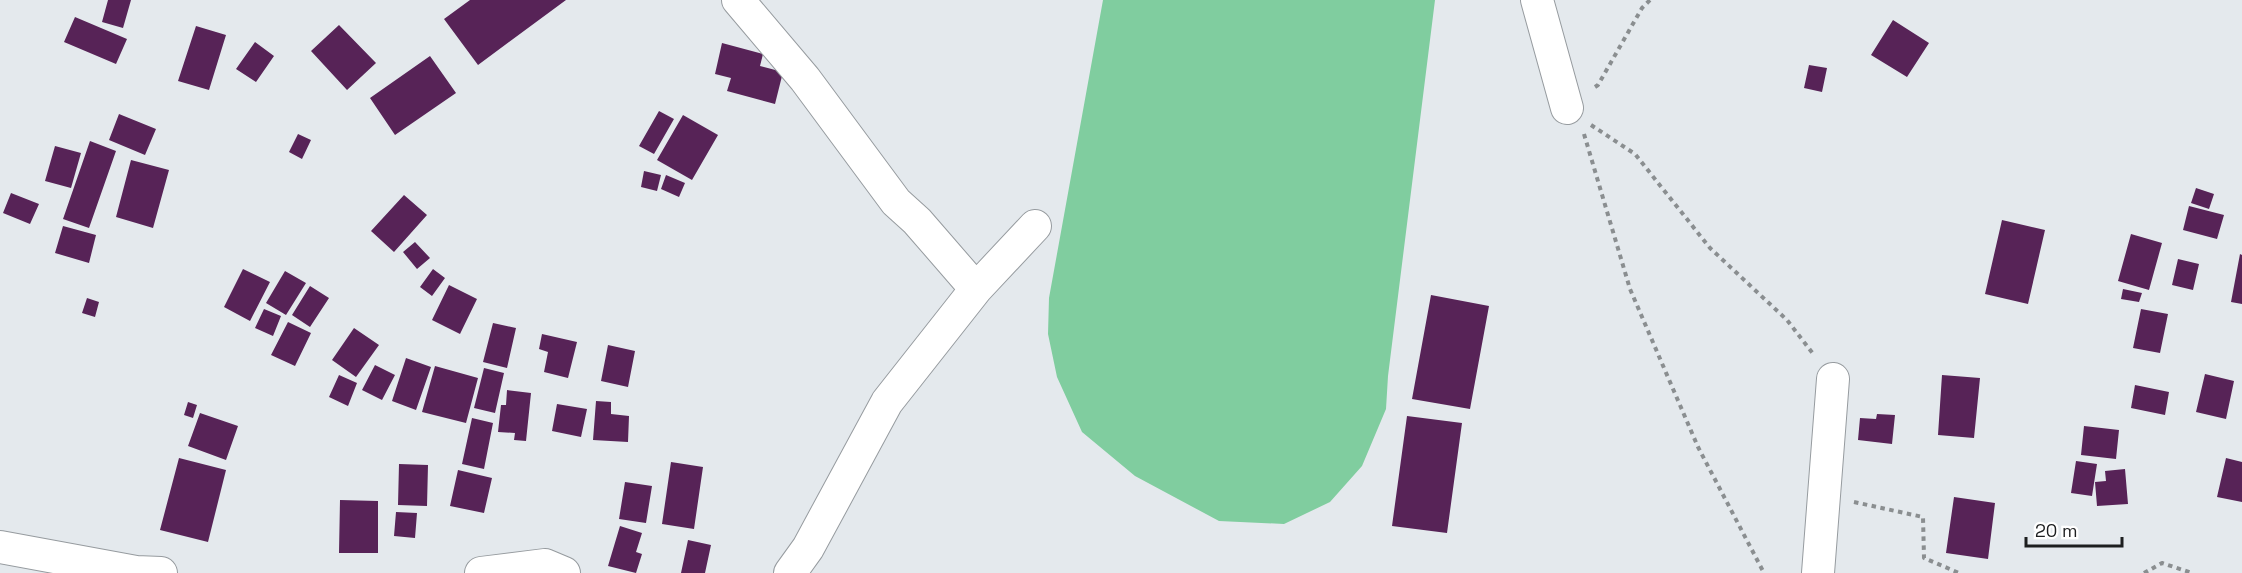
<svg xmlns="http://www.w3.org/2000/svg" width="2242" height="573" font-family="'Space Grotesk',sans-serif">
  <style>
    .green { fill: #80cd9f }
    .building { fill: #572357 }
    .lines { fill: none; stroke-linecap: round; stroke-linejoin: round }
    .street-casing { stroke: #969b9f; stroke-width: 34 }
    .path { stroke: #8a8e90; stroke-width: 4; stroke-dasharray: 4.5 4.5; stroke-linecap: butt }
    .street { stroke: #fff; stroke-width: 32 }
  </style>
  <rect width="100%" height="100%" fill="#e4e9ed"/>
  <path class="green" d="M1103,0H1435L1388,376L1386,409L1362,466L1330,502L1284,524L1219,521L1135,476L1082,432L1057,377L1048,334L1049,298Z"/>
  <path class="building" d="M108,0H131L123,28L102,22Z
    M470,0H566L478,65L444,19Z
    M75,17L127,39L116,64L64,42Z
    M1893,20L1929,43L1907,77L1871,55Z
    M339,25L376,63L347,90L311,51Z
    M196,26L226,35L209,90L178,81Z
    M255,42L274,56L256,82L236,69Z
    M722,43L763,54L760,66L783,72L775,104L727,91L731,78L715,74Z
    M430,56L456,93L395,135L370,98Z
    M1809,65L1827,68L1822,92L1804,88Z
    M659,111L674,119L654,154L639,146Z
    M119,114L156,129L145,155L109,140Z
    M683,115L718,135L692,180L657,160Z
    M298,134L311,140L302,159L289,152Z
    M90,141L116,151L89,228L63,219Z
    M55,146L81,153L71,188L45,181Z
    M131,160L169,170L153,228L116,217Z
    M644,171L661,175L657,191L641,187Z
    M666,175L685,183L679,197L661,189Z
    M2196,188L2214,194L2209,209L2191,203Z
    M11,193L39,204L30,224L3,213Z
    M404,195L427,215L394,252L371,231Z
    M2189,206L2224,215L2217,239L2183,230Z
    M2002,220L2045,230L2028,304L1985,294Z
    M63,226L96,235L89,263L55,253Z
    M2131,234L2162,243L2149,290L2118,281Z
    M415,242L430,258L417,269L403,252Z
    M2240,254L2242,255V304L2231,302Z
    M2178,259L2199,264L2193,290L2172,285Z
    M243,269L270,282L250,321L224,307Z
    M433,269L445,278L432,296L420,287Z
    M285,271L306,283L286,315L266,303Z
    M449,285L477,299L460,334L432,320Z
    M310,286L329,298L310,327L292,315Z
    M2123,289L2142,293L2139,302L2121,299Z
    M1431,295L1489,306L1470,409L1412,399Z
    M87,298L99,302L95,317L82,313Z
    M264,309L281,316L273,336L255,328Z
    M2141,309L2168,314L2160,353L2133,348Z
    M288,322L311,333L295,366L271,355Z
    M493,323L516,328L507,368L483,362Z
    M354,328L379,345L356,377L332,360Z
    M542,334L577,342L568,378L544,372L548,352L539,349Z
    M608,345L635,351L628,387L601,381Z
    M406,358L431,367L416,410L392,401Z
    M375,365L395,375L382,400L362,390Z
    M435,366L478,378L466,423L422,412Z
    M484,368L504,373L495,413L474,408Z
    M2205,374L2234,381L2226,419L2196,412Z
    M339,375L357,383L348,406L329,397Z
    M1942,375L1980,378L1974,438L1938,435Z
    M2135,385L2169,392L2165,415L2131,408Z
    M507,390L531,393L526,441L514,440L515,433L498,432L501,405H506Z
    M596,401L611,402V414L629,416L628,442L593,440Z
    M188,402L197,405L193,418L184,415Z
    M557,404L587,409L581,437L552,431Z
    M200,413L238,426L226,460L188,446Z
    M1877,414L1895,415L1892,444L1858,440L1860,418L1876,419Z
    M1407,416L1462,423L1447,533L1392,526Z
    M472,418L493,423L484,469L462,464Z
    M2084,426L2119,430L2116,459L2081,455Z
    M179,458L226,470L208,542L160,530Z
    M2226,458L2242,462V502L2217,497Z
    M2076,461L2097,464L2092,496L2071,493Z
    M671,462L703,467L694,529L662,524Z
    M399,464L428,465L427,506L398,505Z
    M2125,469L2128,504L2097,506L2095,482L2106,481L2105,471Z
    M458,470L492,478L484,513L450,506Z
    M625,482L652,486L646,523L619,519Z
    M1954,497L1995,503L1988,559L1946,553Z
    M340,500L378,501V553H339Z
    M396,512L417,513L415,538L394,536Z
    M620,526L642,533L636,552L642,554L636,573L608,566Z
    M688,540L711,545L705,573H681Z"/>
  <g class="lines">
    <g class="street-casing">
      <path id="street" d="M738,0L805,79L896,202L917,221L976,289L1035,226
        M1537,0L1567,108
        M0,547L136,572L161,573
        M481,573L545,565L564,573
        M790,573L808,548L887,402L976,289
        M1818,573L1833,379"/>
    </g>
    <path class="path" d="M1595,87L1598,85L1642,8L1650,0
      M1591,125L1635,154L1710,248L1787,320L1814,355
      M1584,134L1630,289L1698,447L1764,573
      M1854,502L1923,517L1924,558L1959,573
      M2144,573L2162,563L2192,573"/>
    <use href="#street" class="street"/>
  </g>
  <path d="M2026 537v9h96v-9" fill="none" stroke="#1d1f20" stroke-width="3"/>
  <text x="2035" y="537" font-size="18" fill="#1d1f20" stroke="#ffffff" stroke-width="4.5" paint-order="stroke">20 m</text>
</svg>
